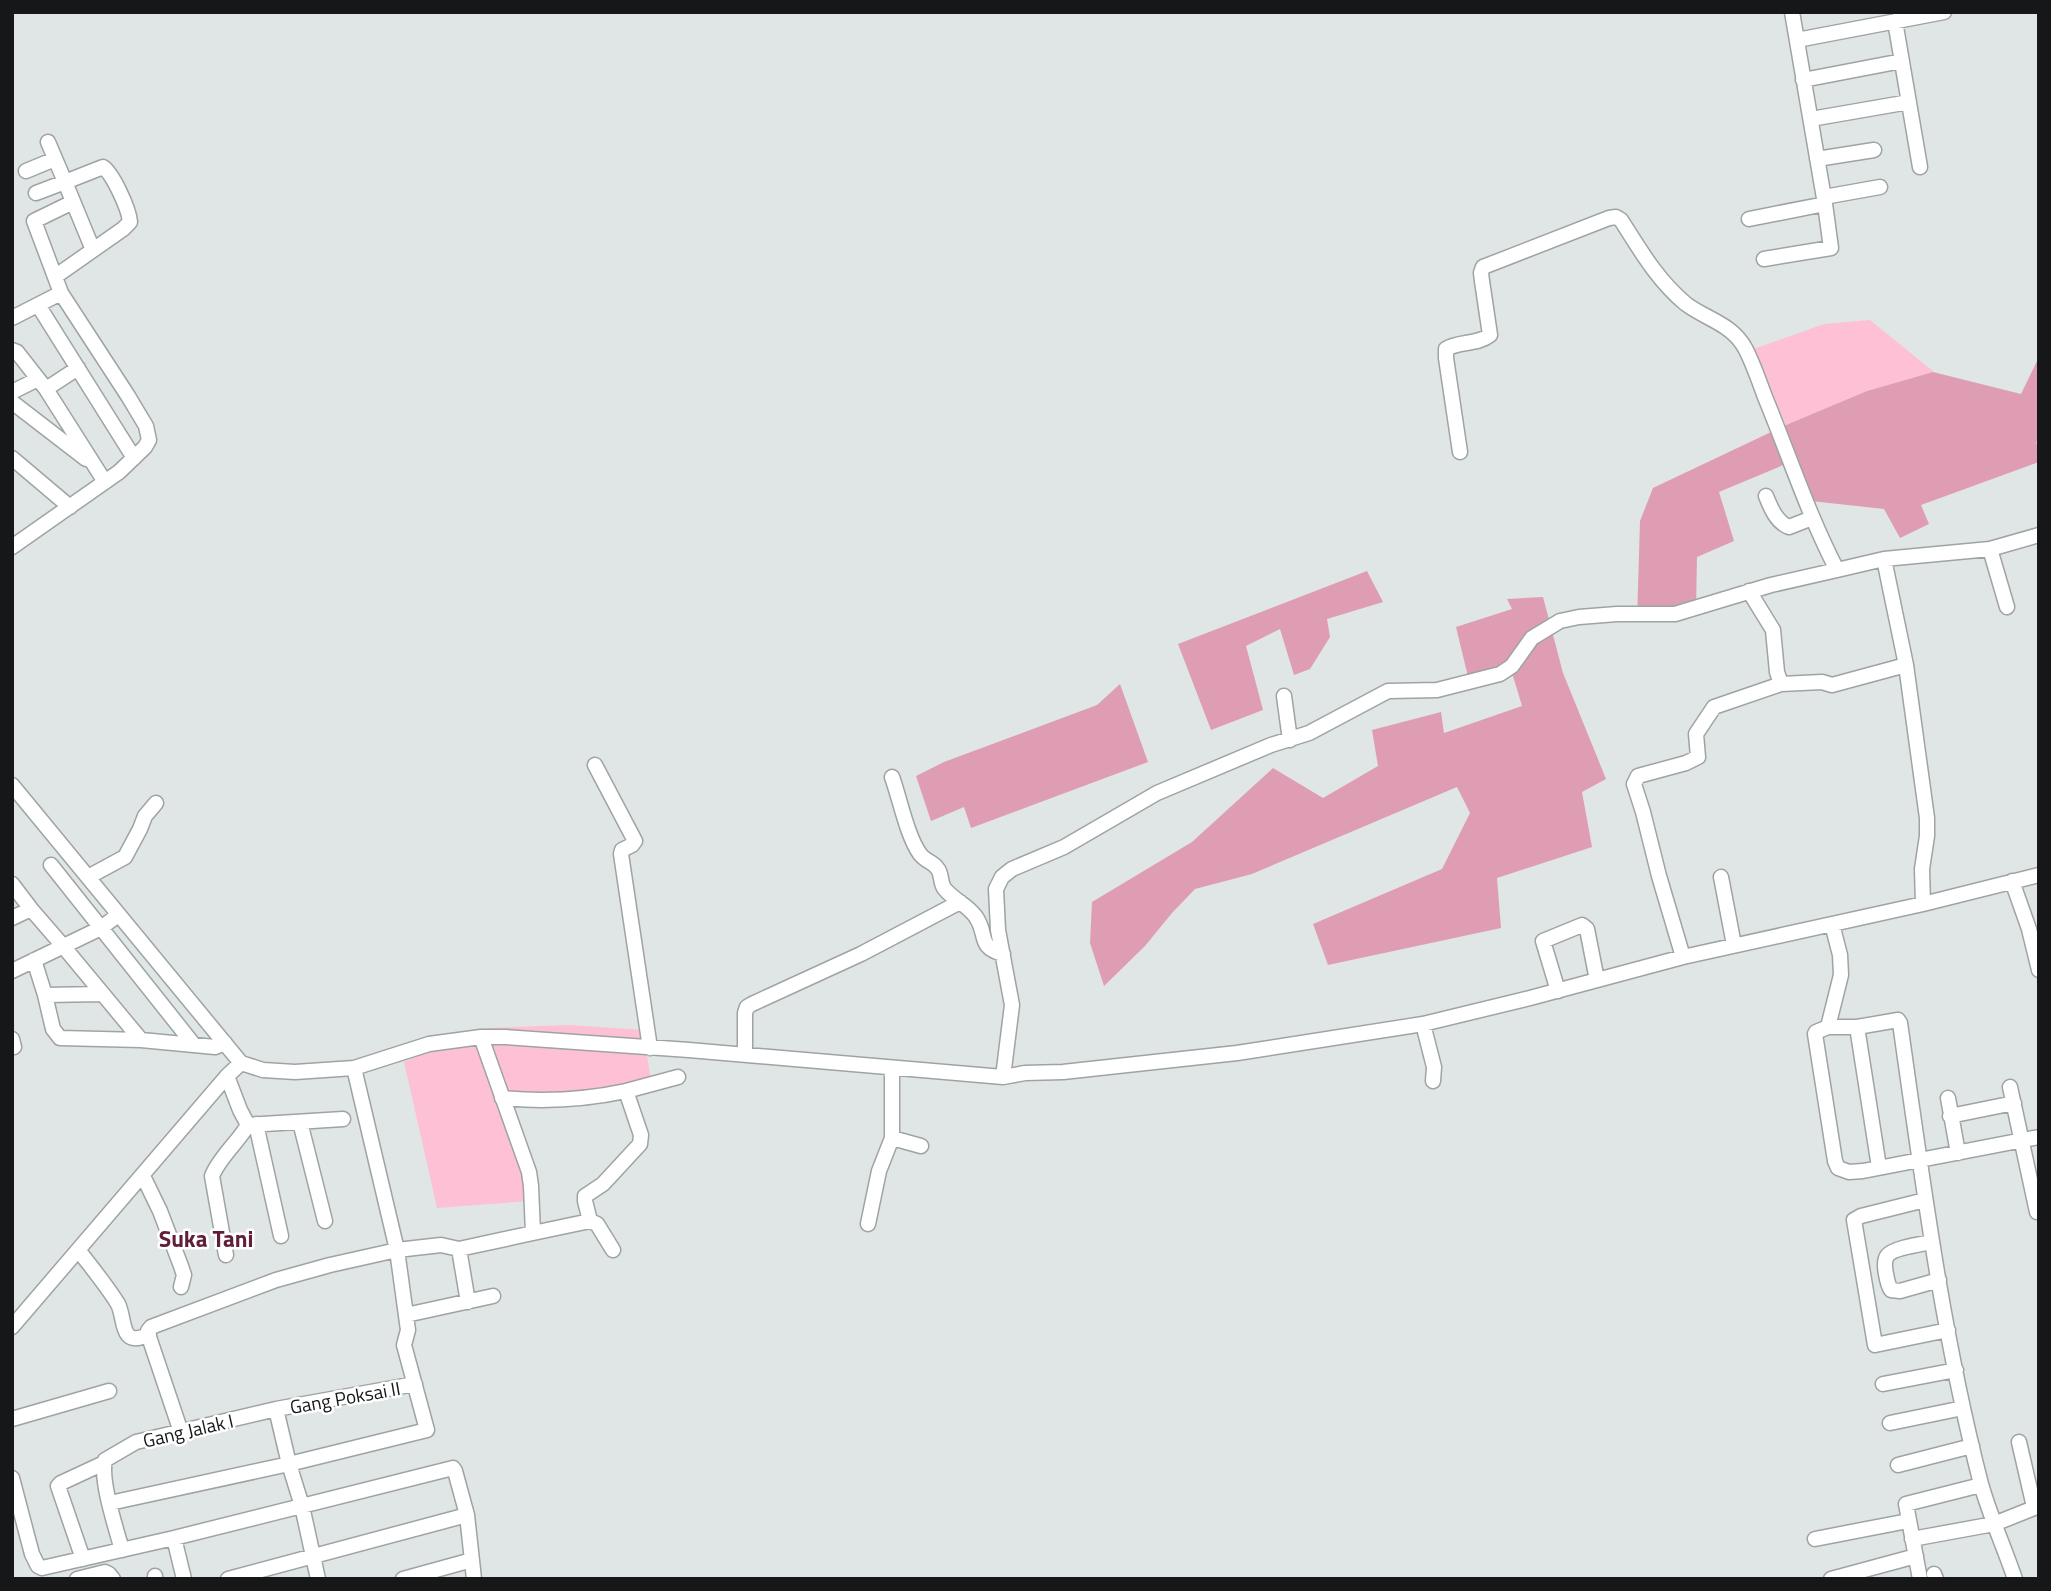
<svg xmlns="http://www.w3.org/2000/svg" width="2051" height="1591" font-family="'Titillium Web',sans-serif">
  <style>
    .green { fill: #fec0d5 }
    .forest { fill: #df9db4 }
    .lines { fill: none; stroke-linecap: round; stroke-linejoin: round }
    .minor-casing { stroke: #9ea3a4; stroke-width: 17 }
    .minor { stroke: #fff; stroke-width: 14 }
    .labels { text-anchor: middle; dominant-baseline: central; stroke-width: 5; stroke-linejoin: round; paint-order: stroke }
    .street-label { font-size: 19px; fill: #151718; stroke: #fff }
    .quarter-label { font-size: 23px; font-weight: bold; fill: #601e3b; stroke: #fff }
  </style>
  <rect width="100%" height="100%" fill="#e0e5e6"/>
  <path class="green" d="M1870,320L1934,372L1867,391L1786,425L1751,350L1824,324Z
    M569,1025L643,1030L652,1087L588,1106L509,1105L529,1201L437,1208L404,1062L487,1028Z"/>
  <path class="forest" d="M2039,357V440L2036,442L2039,449V462L1921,505L1929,524L1900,538L1884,509L1811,501L1793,461L1719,492L1734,541L1697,557L1696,610L1637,621L1640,521L1653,488L1786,425L1867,391L1933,372L2021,394Z
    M1367,571L1383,602L1327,619L1330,637L1310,669L1294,675L1280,629L1246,646L1263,710L1211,730L1178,644Z
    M1543,597L1563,673L1606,779L1582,792L1592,847L1497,878L1501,928L1328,965L1313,924L1442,869L1470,813L1457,787L1252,874L1195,889L1172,913L1145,946L1104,986L1090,943L1092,902L1192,842L1273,768L1323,798L1378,766L1372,730L1441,712L1444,733L1522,706L1513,676L1470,685L1456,627L1512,609L1507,599Z
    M1120,684L1148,762L971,828L964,807L931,821L916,776L944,762L1097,705Z"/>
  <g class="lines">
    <g class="minor-casing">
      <path id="minor" d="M1895,21L1920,167
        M1797,40L1944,12
        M1803,80L1902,61
        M1811,119L1909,102
        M1817,159L1874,150
        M26,171L55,159
        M36,193L65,182L48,142
        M1824,197L1880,187
        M1749,219L1825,204L1792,12
        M1764,259L1831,248L1825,204
        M56,276L123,229L130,222C129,209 113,174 103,167L65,182L93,250
        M38,305L134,458
        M12,318L61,293
        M12,350L17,352L46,389L105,482
        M46,389L78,368
        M12,392L38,379
        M12,402L86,459
        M12,458L70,507
        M1766,496C1771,508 1776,522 1789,527L1812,518
        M12,547L119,472L145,447L149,440L146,426L128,396L61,293L34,221L73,202
        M1990,549L2007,607
        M1884,559L1990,549L2039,535
        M1837,570L1884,559L1906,665L1927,818V836L1922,869L1923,904
        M1749,591L1773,630L1777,672L1781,684L1822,682L1832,685L1906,665
        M1284,696L1290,740
        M595,765L635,841L632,845L622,850L621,854L650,1048
        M892,777C900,799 907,836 920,854C925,861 933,862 937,868C942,873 940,882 944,888C953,900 968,905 976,917C988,935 977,947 1003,954
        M12,785L241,1063L227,1076L12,1327
        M51,865L194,1045
        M88,877L125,857L140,829L145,816L156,803
        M1721,877L1734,945
        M2012,881L2029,929L2039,970
        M12,884L31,909L63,946L141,1040
        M12,918L31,909
        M1832,924L1840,955L1841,975L1828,1027L1816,1032L1815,1034L1835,1161L1838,1168L1849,1172L1863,1171L2039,1137
        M1683,957L1659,876L1643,812L1634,784L1638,776L1686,763L1698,757L1696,734L1714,707L1781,684
        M34,960L45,995L53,1029L60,1038L141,1040L215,1047L225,1043
        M12,971L101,928L118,915
        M1558,991L1543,941L1582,925L1587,929L1597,980
        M45,995L102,994
        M1423,1024L1434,1067L1433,1081
        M1828,1027H1857L1898,1020L1900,1023C1922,1177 1942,1333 1981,1484C1990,1516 2004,1547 2015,1579
        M1857,1027L1879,1167
        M12,1039L14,1047
        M745,1055V1013L747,1007L752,1004L861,954L960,902
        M241,1063L263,1070L295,1072L354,1068L429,1044L481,1037H505L689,1050L1003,1077L1025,1073L1063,1072L1237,1053L1423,1024L1530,998L1683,957L1923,904L2039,875
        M1003,1077L1012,1005L998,930L996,889L1002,877L1012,869L1064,847L1157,793L1271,745L1309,733L1388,691L1437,690L1500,674L1512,666L1532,638L1560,621L1579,617L1617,614H1675L1771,585L1837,570C1808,514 1789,455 1765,397C1759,381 1753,363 1745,348C1732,324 1706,319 1686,304C1658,281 1640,250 1621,220L1616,217L1609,218L1483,267L1481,273L1482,281L1490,335C1477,345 1459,341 1446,349V358L1460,452
        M2010,1087L2037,1212
        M626,1091L678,1077
        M502,1098C544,1102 584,1100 626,1091L641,1135L640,1144L603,1184L585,1196V1201L590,1221
        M1948,1098L1958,1153
        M1950,1116L2014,1103
        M300,1122L325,1221
        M256,1124L281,1236
        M248,1125L343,1119
        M892,1138L921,1146
        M143,1176L160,1211L181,1266L184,1275L181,1287
        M1925,1200L1861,1216L1854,1220L1873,1333L1875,1345L1948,1330
        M868,1224L879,1171L892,1138V1068
        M533,1233L590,1221L597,1224L613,1250
        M1932,1242C1922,1244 1892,1248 1887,1256C1884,1261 1885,1269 1886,1274C1887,1280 1888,1285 1891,1290L1900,1291L1939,1280
        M459,1249L468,1302
        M79,1251C92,1268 107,1286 118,1304C123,1314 122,1328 128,1335C133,1341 143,1337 149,1335
        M226,1255L212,1176C219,1158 238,1142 248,1125L240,1110L227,1076
        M406,1315L493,1296
        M1883,1384L1956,1370
        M276,1409L289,1464L302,1506L318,1579
        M12,1419L109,1391
        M1890,1423L1963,1408
        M181,1432L149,1337L148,1331L151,1327L276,1280L330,1265L397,1250L441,1245L459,1249L533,1233L531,1186L529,1172L481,1037
        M2019,1442L2034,1507
        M1898,1465L1972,1446
        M12,1478L32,1554L38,1566L42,1568L174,1538L453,1468L455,1471L467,1515L474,1579
        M110,1503L289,1464L427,1430L404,1345L408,1330L397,1250L354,1068
        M174,1538L184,1579
        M1815,1539L1908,1521
        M1912,1539L1994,1524L2039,1506
        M122,1550C116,1528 100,1481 105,1460L136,1442L276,1409L415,1384
        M83,1559L58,1486L61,1483L104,1463
        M1934,1574L1936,1579
        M155,1576V1579
        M77,1579L105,1572L109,1574L113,1579
        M228,1579L467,1515
        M403,1579L472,1560
        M1831,1579L1916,1556
        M1920,1579L1906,1504L1981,1485"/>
    </g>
    <use href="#minor" class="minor"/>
  </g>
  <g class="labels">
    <g class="street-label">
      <text transform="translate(345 1397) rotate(-10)">Gang Poksai II</text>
      <text transform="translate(188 1430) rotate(-13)">Gang Jalak I</text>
    </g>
    <g class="quarter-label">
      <text x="206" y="1238">Suka Tani</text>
    </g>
  </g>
  <rect width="2051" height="1591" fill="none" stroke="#151718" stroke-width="28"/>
</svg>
